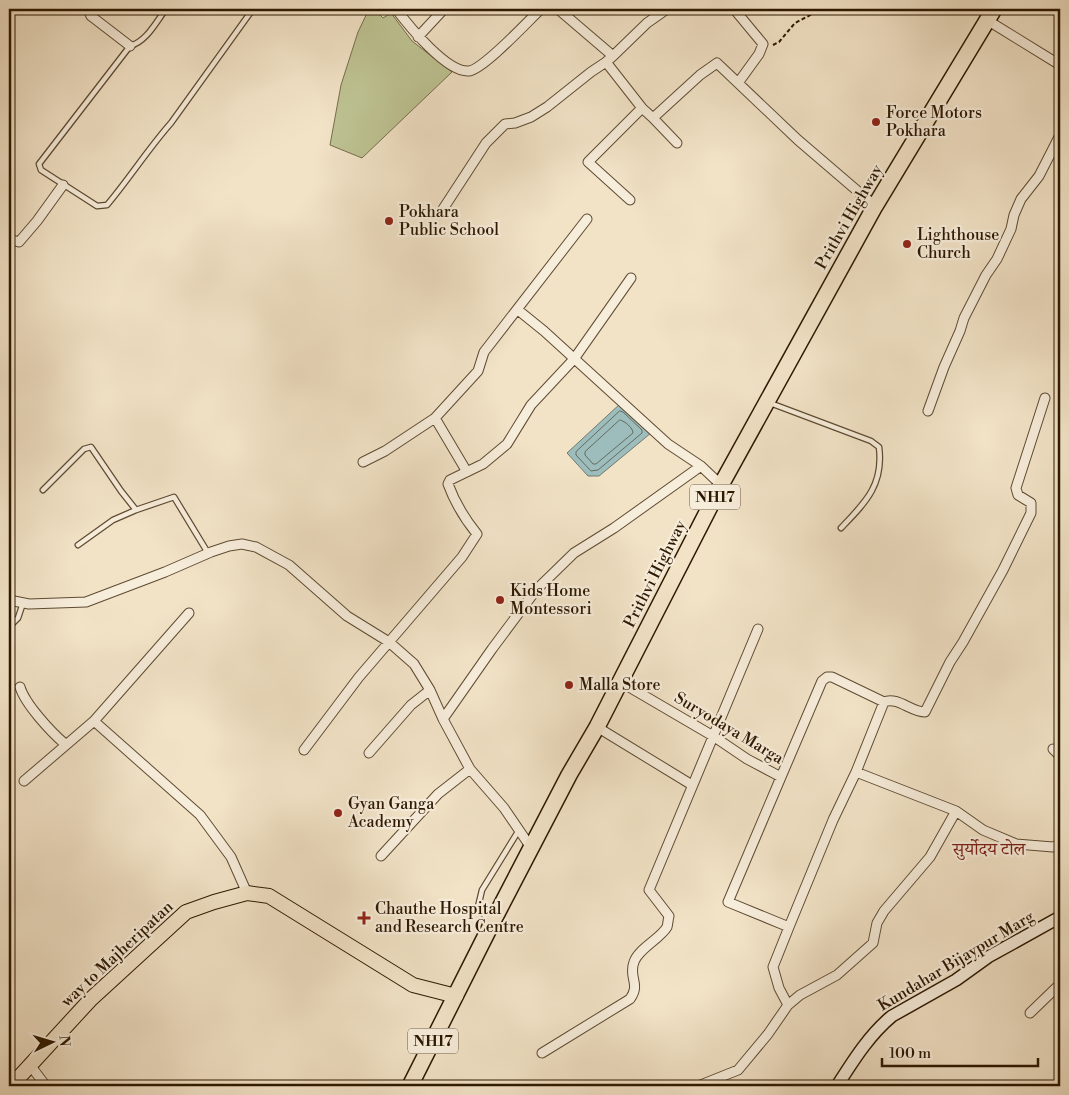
<svg xmlns="http://www.w3.org/2000/svg" width="1069" height="1095" font-family="'Libre Bodoni','Noto Serif Devanagari',serif">
  <style>
    .green { fill: #bec393; stroke: #766e4a }
    .water { fill: #9cbdbc; stroke: #707b71 }
    .lines { fill: none; stroke-linecap: round; stroke-linejoin: round }
    .shore { stroke: #646a5e; stroke-width: 1 }
    .lane-casing { stroke: #5e4b32; stroke-width: 7 }
    .street-casing { stroke: #5e4b32; stroke-width: 11 }
    .secondary-casing { stroke: #2d1801; stroke-width: 14 }
    .primary-casing { stroke: #2d1801; stroke-width: 16 }
    .highway-casing { stroke: #2d1801; stroke-width: 18 }
    .path { stroke: #2d1801; stroke-width: 2; stroke-dasharray: 4 2.5; stroke-linecap: butt }
    .lane { stroke: #f7eddb; stroke-width: 4.5 }
    .street { stroke: #f7eddb; stroke-width: 9 }
    .secondary { stroke: #f7eddb; stroke-width: 11 }
    .primary { stroke: #f2e3c7; stroke-width: 14 }
    .highway { stroke: #f2e3c7; stroke-width: 15 }
    .poi-dot { fill: #8f2418; stroke: #f7eddb; stroke-width: 2 }
    .labels { text-anchor: middle; dominant-baseline: central; stroke-width: 4.5; stroke-linejoin: round; paint-order: stroke }
    .shield { fill: #f7eddb; stroke: #6a5842; stroke-width: 1 }
    .shield-label { font-size: 15px; font-weight: bold; fill: #2d1801 }
    .poi-label { font-size: 16px; fill: #2d1801; stroke: #f7eddb; text-anchor: start }
    .street-label { font-size: 16px; fill: #2d1801; stroke: #f7eddb }
    .neighbourhood-label { font-size: 18px; fill: #7a1f14; stroke: #f7eddb }
  </style>
  <rect width="100%" height="100%" fill="#f2e3c7"/>
  <filter id="stains"><feTurbulence type="fractalNoise" baseFrequency=".004" numOctaves="4"/><feColorMatrix values="0 0 0 0 .2 0 0 0 0 .09 0 0 0 0 .02 0 0 0 .5 -.17"/></filter>
  <radialGradient id="worn" r=".72"><stop offset=".6" stop-color="#630" stop-opacity="0"/><stop offset="1" stop-color="#630" stop-opacity=".3"/></radialGradient>
  <path class="green" d="M369,9H374L383,18L391,13L412,41L452,72L362,158L330,145L341,85L358,32Z"/>
  <path class="water" d="M621,403L651,433L599,476H588L567,453Z"/>
  <g class="lines">
    <path class="shore" d="M620,411L623,412L642,430V433L598,470L591,471L576,455V452Z
      M620,420C625,421 633,428 633,433L596,464H593L585,455V452Z"/>
    <g class="lane-casing">
      <path id="lane" d="M166,9C156,22 147,41 130,46L39,164L41,170L97,206L107,205C129,179 148,149 171,123L253,9
        M1059,249H1060
        M770,403L871,441L879,447C884,485 865,503 841,528
        M43,490L84,449L91,447L121,491L136,510
        M78,545L113,520L136,510L174,497L208,553
        M9,627L18,618L23,603
        M489,921L478,907L482,890L519,830"/>
    </g>
    <g class="street-casing">
      <path id="street" d="M88,9L91,16L130,46
        M396,9C409,26 447,73 469,71C484,69 528,21 541,9
        M558,9L613,56L606,62L642,108L653,118L700,75L717,63L798,140L875,206
        M734,9L763,44L759,54L738,83
        M987,20L1060,65
        M418,37L444,9
        M613,56L647,23L667,9
        M653,118L677,143
        M630,200L588,162L642,108
        M443,209L486,143L505,124L515,123L531,117L547,107L591,72L606,62
        M9,239L19,242L37,221L63,185
        M518,310L544,331L668,444L701,466L721,485
        M928,411L944,367L960,331L964,318L986,275L997,259L1011,229L1014,215L1021,199L1039,176L1060,135
        M435,418L467,472
        M363,462L385,451L435,418L478,371L484,352L587,219
        M9,600L29,604L86,602L165,572L211,552L229,546L242,544L256,547L289,565L347,616L389,642L414,664L430,690L443,719L470,769L504,808L532,849
        M619,681L713,736L747,759L781,777L822,681L827,677H832L884,702L856,772L956,811L983,830L1016,844L1053,847L1060,844
        M20,687C25,704 51,732 65,744
        M884,702C897,696 911,712 925,712L950,662L963,642L1003,570L1031,513V503L1018,495L1016,488L1045,398
        M443,719L492,649L536,590L574,553L614,528L701,466
        M94,721L200,815L231,857L247,893
        M597,727L692,785
        M1053,749L1060,756
        M304,750L359,677L462,557L477,534C464,518 455,503 448,484L450,480L483,464L507,444L531,405L574,359L631,278
        M369,753L411,705L430,690
        M781,777L728,902L789,927L833,820L856,772
        M24,781L94,721L189,613
        M381,856L438,794L470,769
        M788,1005L800,995L837,975L873,943L877,923L884,911L930,857L956,811
        M1030,1013L1060,984
        M542,1053L630,999C641,984 628,977 634,962C638,949 660,939 667,927C668,924 668,919 669,916L649,890L758,629
        M30,1065L46,1086
        M698,1086L738,1070L768,1034L788,1005L779,988L773,967L789,927"/>
    </g>
    <g class="secondary-casing">
      <path id="secondary" d="M837,1086C853,1061 869,1035 892,1016L956,980L988,957L1060,917"/>
    </g>
    <g class="primary-casing">
      <path id="primary" d="M11,1086L91,999L186,912L214,902L247,893L269,896L413,985L456,996"/>
    </g>
    <g class="highway-casing">
      <path id="highway" d="M410,1086L491,925L569,775L597,727L721,485L875,206L994,9"/>
    </g>
    <path class="path" d="M773,45L779,42L795,23L822,9"/>
    <use href="#lane" class="lane"/>
    <use href="#street" class="street"/>
    <use href="#secondary" class="secondary"/>
    <use href="#primary" class="primary"/>
    <use href="#highway" class="highway"/>
  </g>
  <g class="poi-dot">
    <circle cx="876" cy="122" r="5"/>
    <circle cx="389" cy="221" r="5"/>
    <circle cx="907" cy="244" r="5"/>
    <circle cx="500" cy="600" r="5"/>
    <circle cx="569" cy="685" r="5"/>
    <circle cx="338" cy="813" r="5"/>
    <path d="M361.5 910.5h5v5h5v5h-5v5h-5v-5h-5v-5h5z"/>
  </g>
  <g class="labels">
    <g class="shield">
      <rect x="690" y="484.5" width="50" height="25" rx="4"/>
      <rect x="408" y="1028.5" width="50" height="25" rx="4"/>
    </g>
    <g class="shield-label">
      <text x="715" y="497">NH17</text>
      <text x="433" y="1041">NH17</text>
    </g>
    <g class="poi-label">
      <text x="886" y="113">Force Motors<tspan x="886" dy="18">Pokhara</tspan></text>
      <text x="399" y="212">Pokhara<tspan x="399" dy="18">Public School</tspan></text>
      <text x="917" y="235">Lighthouse<tspan x="917" dy="18">Church</tspan></text>
      <text x="510" y="591">Kids Home<tspan x="510" dy="18">Montessori</tspan></text>
      <text x="579" y="685">Malla Store</text>
      <text x="348" y="804">Gyan Ganga<tspan x="348" dy="18">Academy</tspan></text>
      <text x="375" y="909">Chauthe Hospital<tspan x="375" dy="18">and Research Centre</tspan></text>
    </g>
    <g class="street-label">
      <text transform="translate(849 217) rotate(-60)">Prithvi Highway</text>
      <text transform="translate(655 574) rotate(-63)">Prithvi Highway</text>
      <text transform="translate(729 728) rotate(31)">Suryodaya Marga</text>
      <text transform="translate(117 954) rotate(-43)">way to Majheripatan</text>
      <text transform="translate(956 961) rotate(-31)">Kundahar Bijaypur Marg</text>
    </g>
    <g class="neighbourhood-label">
      <text x="989" y="849">सुर्योदय टोल</text>
    </g>
  </g>
  <rect width="1069" height="1095" fill="none" stroke="#f2e3c7" stroke-width="30"/>
  <rect x="10" y="10" width="1049" height="1075" fill="none" stroke="#2d1801" stroke-width="2.5"/>
  <rect x="15" y="15" width="1039" height="1065" fill="none" stroke="#2d1801"/>
  <g transform="translate(52 1042) rotate(85)" stroke="#f7eddb" stroke-width="4" paint-order="stroke">
  <path d="M0-4L9 19L0 12L-9 19Z" fill="#2d1801"/>
  <text y="-8" font-size="14" font-weight="bold" text-anchor="middle" fill="#2d1801">N</text>
  </g>
  <path d="M882 1058v8h156v-8" fill="none" stroke="#2d1801" stroke-width="2.5"/>
  <text x="889" y="1058" font-size="15" fill="#2d1801" stroke="#f7eddb" stroke-width="4" paint-order="stroke">100 m</text>
  <rect width="100%" height="100%" filter="url(#stains)"/>
  <rect width="100%" height="100%" fill="url(#worn)"/>
</svg>
